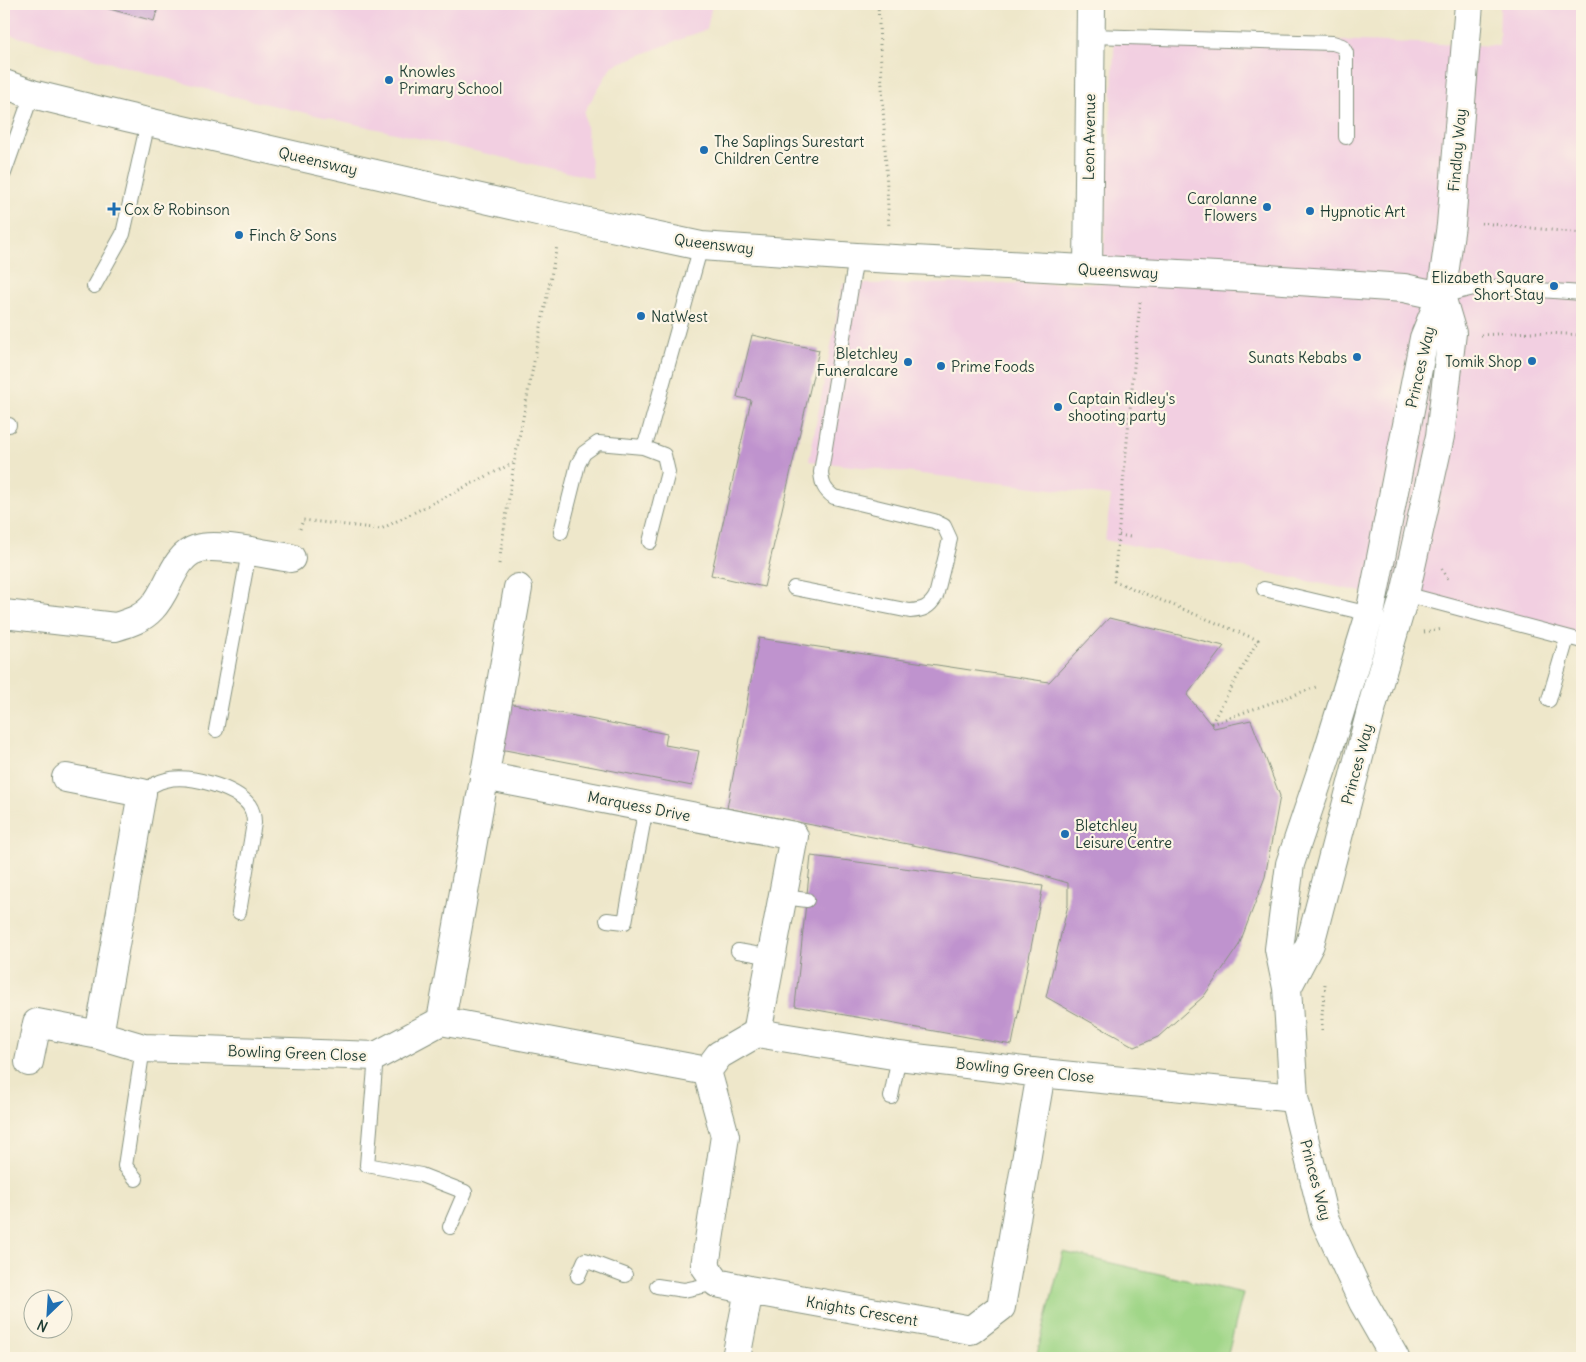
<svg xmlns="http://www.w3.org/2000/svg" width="1586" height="1362" font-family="Delius,sans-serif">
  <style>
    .built { fill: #f2cfe1 }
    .green { fill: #a0d688; stroke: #608a5e }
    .building { fill: #bf93ce }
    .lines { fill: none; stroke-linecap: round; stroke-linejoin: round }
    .lane-casing { stroke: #86927f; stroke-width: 16 }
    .street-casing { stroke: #86927f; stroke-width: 30 }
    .secondary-casing { stroke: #86927f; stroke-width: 30 }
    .path { stroke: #86927f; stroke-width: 3; stroke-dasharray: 1 4; stroke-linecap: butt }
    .lane { stroke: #fff; stroke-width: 14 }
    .street { stroke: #fff; stroke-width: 28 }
    .secondary { stroke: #fff; stroke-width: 28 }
    .poi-dot { fill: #1f6fb2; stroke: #fcf5e5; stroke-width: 2 }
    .labels { text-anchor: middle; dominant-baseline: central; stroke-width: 4.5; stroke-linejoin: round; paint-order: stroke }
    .poi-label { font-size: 15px; fill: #1f3d34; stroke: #fcf5e5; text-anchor: start }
    .street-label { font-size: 15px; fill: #1f3d34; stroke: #fcf5e5 }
  </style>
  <rect width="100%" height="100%" fill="#fcf5e5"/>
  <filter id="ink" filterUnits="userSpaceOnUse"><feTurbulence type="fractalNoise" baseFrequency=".02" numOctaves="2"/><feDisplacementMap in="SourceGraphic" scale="10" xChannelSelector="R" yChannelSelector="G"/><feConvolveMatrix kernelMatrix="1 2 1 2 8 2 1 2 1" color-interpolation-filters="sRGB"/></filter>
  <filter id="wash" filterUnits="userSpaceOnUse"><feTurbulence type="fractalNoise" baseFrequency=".0096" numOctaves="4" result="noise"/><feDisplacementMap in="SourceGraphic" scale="20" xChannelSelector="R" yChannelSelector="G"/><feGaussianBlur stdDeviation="1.12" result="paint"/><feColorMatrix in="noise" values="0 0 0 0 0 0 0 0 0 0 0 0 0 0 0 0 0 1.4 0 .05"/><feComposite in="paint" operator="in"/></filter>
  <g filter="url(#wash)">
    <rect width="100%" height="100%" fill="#eee7ca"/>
    <path class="built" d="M4,4H712L707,29L612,66L584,112L593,178L227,95L4,33Z
      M1500,4H1582V645L1362,592L1105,540L1111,496L809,461L843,284L1102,283L1115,32L1499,46Z"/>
    <path class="green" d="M1063,1252L1243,1293L1227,1358H1036Z"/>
    <g id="blocks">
      <path class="building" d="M91,4H159L154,21Z
        M752,335L819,350L764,587L711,575L751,400L737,397Z
        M1109,618L1224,646L1187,695L1214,728L1251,720L1280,796L1265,877L1239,945L1204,996L1158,1037L1135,1047L1046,997L1068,905V883L988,860L727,808L759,638L1049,682Z
        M508,703L667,734L665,745L699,751L692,786L500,749Z
        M811,856L1043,886L1012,1045L795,1006Z"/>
    </g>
  </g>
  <g filter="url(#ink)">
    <use href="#blocks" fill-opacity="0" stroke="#86927f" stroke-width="1"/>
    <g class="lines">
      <g class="lane-casing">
        <path id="lane" d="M1091,36L1333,43L1342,46L1346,53V137
          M4,173L32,94
          M94,286L123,234L148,122
          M1441,296L1482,286L1582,293
          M4,425H9
          M643,447L664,455L668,472L650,542
          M561,532L578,464L584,453L598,443L643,447L648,436L701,246
          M794,588L910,611C923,610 929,608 936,596L950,539L944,526L934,521L834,497C824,490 822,484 821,472L856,257
          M1264,589L1370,614
          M1405,594L1582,641
          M1549,700L1567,638
          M216,730L249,552
          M142,793C149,787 157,782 166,780C188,774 235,787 249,805C253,811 254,816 254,823L239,912
          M783,897L807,900
          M607,920L625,922L646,807
          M738,951L772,957
          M376,1056L367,1165L421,1175L465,1192L450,1227
          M891,1097L899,1056
          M136,1179L125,1166L143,1048
          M578,1276L585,1260L625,1275
          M657,1286L684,1290L717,1283"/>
      </g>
      <g class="street-casing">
        <path id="street" d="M1088,269L1091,4
          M4,614L115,627C129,623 142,619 152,608C169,591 173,556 197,549C217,542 268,555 291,558
          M484,776L794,836L757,1033
          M66,778L142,793L99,1035
          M441,1021L518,588
          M29,1062L37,1023L99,1035L143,1048L376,1056L441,1021L707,1071
          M1041,1073L1001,1307L971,1330L749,1290L717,1283L705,1266L725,1136L707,1071L719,1055L757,1033L899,1056L1041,1073L1294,1098
          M736,1358L749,1290"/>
      </g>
      <g class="secondary-casing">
        <path id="secondary" d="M4,84L32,94L126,117L546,213L701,246L856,257L1254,278L1404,288L1441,296
          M1287,988L1310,944L1374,699L1405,594L1440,436L1452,333L1441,296
          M1395,1358L1363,1302L1324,1218L1294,1098L1287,988L1279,949L1290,864L1327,754L1370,614L1424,338L1441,296L1451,225L1469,4"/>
      </g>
      <path class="path" d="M878,4L889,228
        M1481,223L1582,233
        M1140,302L1114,581L1258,640L1211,724
        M1481,335L1532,332L1582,335
        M300,529L303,520L381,529L513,463
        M1119,535L1130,537
        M499,564L514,463L557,246
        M1442,569L1449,581
        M1424,632L1443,629
        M1211,724L1316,687
        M1322,1030V1015L1325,984"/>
      <use href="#lane" class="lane"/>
      <use href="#street" class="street"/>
      <use href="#secondary" class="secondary"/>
    </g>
  </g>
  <g class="poi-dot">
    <circle cx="389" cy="80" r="5"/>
    <circle cx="704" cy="150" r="5"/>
    <circle cx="1267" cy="207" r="5"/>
    <path d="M111.5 201.5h5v5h5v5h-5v5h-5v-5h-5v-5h5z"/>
    <circle cx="1310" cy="211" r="5"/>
    <circle cx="239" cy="235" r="5"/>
    <circle cx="1554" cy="286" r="5"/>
    <circle cx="641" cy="316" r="5"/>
    <circle cx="1357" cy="357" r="5"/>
    <circle cx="1532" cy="361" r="5"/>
    <circle cx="908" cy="362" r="5"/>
    <circle cx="941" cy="366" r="5"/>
    <circle cx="1058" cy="407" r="5"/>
    <circle cx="1065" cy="834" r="5"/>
  </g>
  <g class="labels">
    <g class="poi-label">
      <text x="399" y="71">Knowles<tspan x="399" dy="17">Primary School</tspan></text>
      <text x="714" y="141">The Saplings Surestart<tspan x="714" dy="17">Children Centre</tspan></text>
      <text x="1257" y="198" text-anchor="end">Carolanne<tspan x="1257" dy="17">Flowers</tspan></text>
      <text x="124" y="209">Cox &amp; Robinson</text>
      <text x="1320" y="211">Hypnotic Art</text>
      <text x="249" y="235">Finch &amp; Sons</text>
      <text x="1544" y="277" text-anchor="end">Elizabeth Square<tspan x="1544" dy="17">Short Stay</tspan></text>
      <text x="651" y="316">NatWest</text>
      <text x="898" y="353" text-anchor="end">Bletchley<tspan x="898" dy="17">Funeralcare</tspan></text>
      <text x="1347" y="357" text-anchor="end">Sunats Kebabs</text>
      <text x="1522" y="361" text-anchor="end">Tomik Shop</text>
      <text x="951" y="366">Prime Foods</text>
      <text x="1068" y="398">Captain Ridley's<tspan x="1068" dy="17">shooting party</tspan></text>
      <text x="1075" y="825">Bletchley<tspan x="1075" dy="17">Leisure Centre</tspan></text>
    </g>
    <g class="street-label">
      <text transform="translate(1089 137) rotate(-89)">Leon Avenue</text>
      <text transform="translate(1457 150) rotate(-85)">Findlay Way</text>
      <text transform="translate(318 161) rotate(13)">Queensway</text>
      <text transform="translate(714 244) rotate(7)">Queensway</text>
      <text transform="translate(1118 271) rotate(3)">Queensway</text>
      <text transform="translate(1420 367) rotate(-77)">Princes Way</text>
      <text transform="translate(1357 764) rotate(-75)">Princes Way</text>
      <text transform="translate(639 806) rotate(11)">Marquess Drive</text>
      <text transform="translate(297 1053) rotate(2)">Bowling Green Close</text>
      <text transform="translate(1025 1070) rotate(6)">Bowling Green Close</text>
      <text transform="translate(1316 1180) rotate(75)">Princes Way</text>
      <text transform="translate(862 1311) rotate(10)">Knights Crescent</text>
    </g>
  </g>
  <rect width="1586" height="1362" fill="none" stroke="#fcf5e5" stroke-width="20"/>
  <g transform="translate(48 1314) rotate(205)"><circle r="24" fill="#fcf5e5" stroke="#a4ab9e"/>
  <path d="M0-4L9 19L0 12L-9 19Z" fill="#1f6fb2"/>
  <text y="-8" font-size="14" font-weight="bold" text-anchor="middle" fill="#1f3d34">N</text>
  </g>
</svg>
